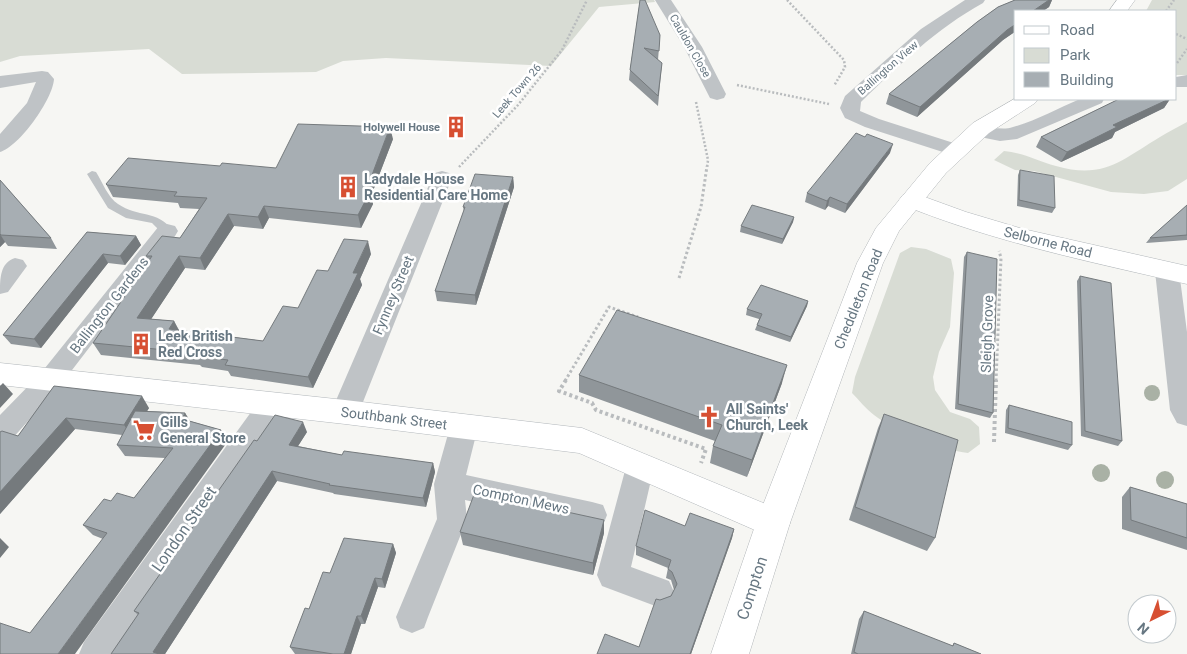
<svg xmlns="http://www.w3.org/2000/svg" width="1187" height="654" font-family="Roboto,sans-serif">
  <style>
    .green { fill: #d8dcd4 }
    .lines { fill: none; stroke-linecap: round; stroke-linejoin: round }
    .secondary-casing { stroke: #b2b7bb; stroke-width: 1 }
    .highway-casing { stroke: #b2b6b9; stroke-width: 1 }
    .path-far2 { stroke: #b9bcbe; stroke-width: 2.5; stroke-dasharray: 2 2; stroke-linecap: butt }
    .path-far1 { stroke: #b9bcbe; stroke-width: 3; stroke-dasharray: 2.5 2.5; stroke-linecap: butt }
    .path { stroke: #b9bcbe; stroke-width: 4; stroke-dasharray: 3 3; stroke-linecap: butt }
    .lane { fill: #bfc3c6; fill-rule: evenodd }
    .street { fill: #bfc3c6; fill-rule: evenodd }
    .secondary { fill: #fff; fill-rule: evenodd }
    .highway { fill: #fff; fill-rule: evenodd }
    .tree { fill: #a9b1a5 }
    .wall { fill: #90969a }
    .shaded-wall { fill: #757a7d }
    .building { fill: #a7aeb3; stroke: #757a7d }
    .labels { text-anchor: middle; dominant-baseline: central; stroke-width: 5; stroke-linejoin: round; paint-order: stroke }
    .far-street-label { font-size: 11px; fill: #677782; stroke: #fff }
    .far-poi-label { font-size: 11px; font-weight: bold; fill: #677782; stroke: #fff; text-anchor: end }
    .poi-label { font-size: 14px; font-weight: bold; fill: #677782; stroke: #fff; text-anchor: start }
    .street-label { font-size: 14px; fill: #677782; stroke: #fff }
    .near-street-label { font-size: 16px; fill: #677782; stroke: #fff }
  </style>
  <rect width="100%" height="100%" fill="#f6f6f3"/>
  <path class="green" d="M0,0H654L655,2L599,7L551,66L386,58L343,61L316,72L182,74L149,49L20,56L0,62Z
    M1152,0H1187V75H1176V11H1146Z
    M1187,122V179L1168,191L1144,194L1111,192L1034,171L1015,170L994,160L1004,151C1025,153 1037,161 1056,166C1104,180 1123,159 1160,137C1168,132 1178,127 1187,122Z
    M911,247L926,249L951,259L954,273L950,327L939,352L933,377L935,390L950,412L970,419L979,427L980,444L968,453C943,450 894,431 874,415C866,409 859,400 852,393L855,377L900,253Z"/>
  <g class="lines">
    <g class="secondary-casing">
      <path id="secondary" d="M911,192L966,212L1023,229L1187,266V284C1091,262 994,242 903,205L899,200L903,195Z
        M0,363L345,400L582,428L785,512L790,523L785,534L773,538L579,453L345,424L0,385Z"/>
    </g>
    <g class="highway-casing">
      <path id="highway" d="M1117,0H1135L1127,11H1109Z
        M1016,98L1038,99L1035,103L989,133L946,173L899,231L883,263L790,523L749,654H711L756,523L840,307L857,263L876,228L930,163L973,123Z"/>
    </g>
    <path class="path-far2" d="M787,0L844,60L845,67L834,86
      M1166,11L1174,0
      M1176,34L1187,39
      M1177,63L1187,49
      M737,85L829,104
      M696,102L708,160L707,168
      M459,167L518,105L562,50L587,0"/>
    <path class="path-far1" d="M679,278L701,207L707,166
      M565,381L609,307L638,317
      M996,381L1001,258L999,251"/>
    <path class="path" d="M566,380L559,391L592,403L596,410L706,449L701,463
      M994,442L996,380"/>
    <path class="lane" d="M92,171L96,172C102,181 108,198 118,204C138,218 157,209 173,231L171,234H163L152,223L126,218L108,208L87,174Z"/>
    <path class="street" d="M655,0H671L702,47L726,94L724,98L717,100L710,98L684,47Z
      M965,0H985L983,3C936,29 899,65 861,102L860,111L879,119L963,146L966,150L963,154L956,156L949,154L865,127L845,118L840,108L845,96L921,29Z
      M42,71L48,72L54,79C53,99 19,147 0,152V134L27,103L36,82L0,88V76Z
      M1187,75V87H1176V77Z
      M1080,99H1104L1102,103L1017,139L1000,141L970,135L967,131L970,127C984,123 999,132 1013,127C1036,121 1058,108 1080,99Z
      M442,171L449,173L452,178L359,412L355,420L345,423L335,420L331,412L432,178L435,173Z
      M167,224L175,226L178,231L175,236L59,387L10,441L0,445V415L41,373L159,226Z
      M15,258L23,260L27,266L8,292L0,294C0,278 0,263 15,258Z
      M1167,263L1175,265L1179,271L1187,332V426L1177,423L1170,410L1155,271L1159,265Z
      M272,394L282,397L286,405L282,413L116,654H79L84,642L262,397Z
      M464,416L474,419L478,427L466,475L592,502L603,505L607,515L603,525L592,528L465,500L467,519L428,617L424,628L412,633L400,628L396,617L437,519L434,484L450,427L454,419Z
      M640,455L650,458L654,467L631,567L669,581L674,592L669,603L658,607L602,586L597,575L626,467L630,458Z"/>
    <use href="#secondary" class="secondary"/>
    <use href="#highway" class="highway"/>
  </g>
  <g class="tree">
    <circle cx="1152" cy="393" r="8"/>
    <circle cx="1101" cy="473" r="9"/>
    <circle cx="1165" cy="480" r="9"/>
  </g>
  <path class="wall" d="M640,0L660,35L658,60L662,63L658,106L629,80L630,70Z
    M1015,0H1052L1049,7L1043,11H1016V31L1003,40L917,117L886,104L889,94L977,22L998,7Z
    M1119,99H1170L1164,108L1115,132L1112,138L1061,162L1036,147L1041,137Z
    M393,139L371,196L373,204L361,228L269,218L263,229L234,226L205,270L185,268L151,319L174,321L179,330L263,341L298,308L328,271L371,254L360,279L362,285L313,388L231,376L228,371L202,367L200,365L101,355L93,343L149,261L146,256L180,238L199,209L180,208L178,203L113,197L106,184L220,166L276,168Z
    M890,153L845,213L828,206L825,210L805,202L807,193Z
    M1020,170L1055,208L1052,213L1017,206L1018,175Z
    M513,177L514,187L476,305L437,301L435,291L464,211L463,207Z
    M0,180L51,238L57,249L8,246L5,242L0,247Z
    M1187,205V240L1146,243L1150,238Z
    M794,217L793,222L782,244L740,232L741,226Z
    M87,232L136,236L141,245L125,265L108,263L41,348L11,344L3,335Z
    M967,252L993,413L990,418L955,409L964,257Z
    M1080,276L1122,441L1118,446L1081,436L1077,281Z
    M808,301L807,306L790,342L755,330L757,325L759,319L746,315L747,309Z
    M579,375L782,383L747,477L710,463L713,446L715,441L579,392Z
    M54,386L149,408L147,411L185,413L190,421L221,430L228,441L30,633L103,539L93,535L83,525L111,501L134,498L165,458L125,456L117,445L122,435L75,429L0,514V432L18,436Z
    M1009,405L1072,445L1068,450L1005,433L1006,410Z
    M884,414L935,538L927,551L849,520L878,428Z
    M307,432L298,446L342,455L433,463L435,472L426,507L334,494L333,493L277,481L165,654H111L138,615L134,611L257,441Z
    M1130,487L1187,504V550L1122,529V497Z
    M604,520V533L593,575L463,545L460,532Z
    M685,526L734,529L732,538L691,654H597L639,647L660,600L671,596L674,590L671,580L666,578L668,568L636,555V546Z
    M393,544L396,553L385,588L378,587L365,624H361L351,654H295L290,647L309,609L330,573Z
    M864,611L952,646L954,643L981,654H851L859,619Z"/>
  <path class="shaded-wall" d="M1049,0H1052L1049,7L1043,11H1033Z
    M1016,24V31L1003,40L917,117L920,107L1007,30Z
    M1169,99H1170L1164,108L1115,132L1112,138L1061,162L1067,152L1113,125Z
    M390,127L393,139L371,196L373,204L361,228L358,215L366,191Z
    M893,144L890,153L845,213L847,204Z
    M513,177L514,187L476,305L475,295Z
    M830,197L828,206L825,210L827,201Z
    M264,206L269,218L263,229L258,217Z
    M228,214L234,226L205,270L200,258Z
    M794,217L793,222L782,244L783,239Z
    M0,234L5,242L0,247Z
    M136,236L141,245L125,265L120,256Z
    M368,241L371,254L360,279L362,285L313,388L308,377L353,273Z
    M103,254L108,263L41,348L34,339Z
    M179,256L185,268L144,330L137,318Z
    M808,301L807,306L790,342L791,337Z
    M174,321L180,333L169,329Z
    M787,365L782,383L747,477L752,460Z
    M3,383L13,394L0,408V386Z
    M142,396L149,408L132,436L124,425Z
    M185,413L192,424L182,419Z
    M66,418L75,429L0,514V492Z
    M303,422L307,432L293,454L289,445Z
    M221,430L228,441L75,654H58Z
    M433,463L435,472L426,507L423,498Z
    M272,471L277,481L165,654H155L153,652Z
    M604,520V533L593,575V563Z
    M734,529L732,538L691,654H690Z
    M0,538L9,547L0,558Z
    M393,544L396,553L385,588L382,579Z
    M375,578L378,587L365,624L361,616Z
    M357,616L361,624L351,654H344Z"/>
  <path class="building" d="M640,0H645L660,35L659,51L644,48L662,63L658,96L630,70Z
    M1015,0H1049L1033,11H1016V24L1007,30L920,107L889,94L977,22L998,7Z
    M1119,99H1169L1113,125L1117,127L1067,152L1041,137Z
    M298,124L390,127L366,191L370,192L358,215L264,206L258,217L228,214L200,258L179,256L137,318L174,321L169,329L263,341L283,306L298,308L317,270L328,271L344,239L368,241L353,273H358L308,377L225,365L228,360L195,356L197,353L93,343L152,256H146L162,236L180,238L207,198L174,196L177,192L107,185L106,184L128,158L220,166L222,163L276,168Z
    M856,133L865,137L867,134L893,144L847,204L830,197L827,201L807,193Z
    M1020,170L1054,176L1055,208L1019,200Z
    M475,174L513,177L475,295L435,291L465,207H463Z
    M0,180L51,238L1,235L0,234Z
    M752,205L794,217L783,239L741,226Z
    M1187,205V235L1150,238Z
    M87,232L136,236L120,256L103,254L34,339L3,335Z
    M967,252L997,259L993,413L958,404Z
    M1080,276L1111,283L1122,441L1085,431Z
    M761,285L808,301L791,337L757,325L762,314L747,309Z
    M617,310L787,365L752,460L713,446L722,425L579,375Z
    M54,386L142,396L124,425L66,418L0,492V432L2,431L18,436Z
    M1009,405L1072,422V445L1008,428Z
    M135,411L185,413L182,419L221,430L58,654H0V623L30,633L107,533L83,525L104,499L111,501L117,493L134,498L173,448L117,445Z
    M884,414L958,440L935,538L855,507Z
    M275,415L303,422L289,445L342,455L344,451L433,463L423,498L329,485L330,484L272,471L153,652L159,654H111L139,613L134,611L254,440L257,441Z
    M1130,487L1187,504V538L1131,520Z
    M475,492L604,520L593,563L460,532Z
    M645,510L685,526L690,513L734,529L690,654H597L605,634L639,647L656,599L660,600L671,596L677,584L672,572L668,569L671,560L636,546Z
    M344,538L393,544L382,579L375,578L361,616H357L344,654H333L290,647L305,608L309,609L323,572L330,573Z
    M864,611L953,646L954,643L981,654H858L854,652Z"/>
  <defs>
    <g id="building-bare" transform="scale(1.725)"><path d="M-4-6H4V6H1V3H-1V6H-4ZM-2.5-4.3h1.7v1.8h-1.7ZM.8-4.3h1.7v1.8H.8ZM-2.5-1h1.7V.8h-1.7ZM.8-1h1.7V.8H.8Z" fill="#d74f32" stroke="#fff" stroke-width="2.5" paint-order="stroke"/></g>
    <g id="church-bare" transform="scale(1.725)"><path d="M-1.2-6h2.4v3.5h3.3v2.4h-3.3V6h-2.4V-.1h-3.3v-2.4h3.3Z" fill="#d74f32" stroke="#fff" stroke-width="2.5" paint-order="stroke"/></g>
    <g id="supermarket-bare" transform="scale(1.725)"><path d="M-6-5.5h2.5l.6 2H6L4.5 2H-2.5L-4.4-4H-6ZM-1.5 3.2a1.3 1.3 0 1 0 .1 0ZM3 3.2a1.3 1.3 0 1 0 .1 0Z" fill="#d74f32" stroke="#fff" stroke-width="2.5" paint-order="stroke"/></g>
  </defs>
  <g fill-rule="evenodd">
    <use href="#building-bare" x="456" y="127"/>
    <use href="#building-bare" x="348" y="187"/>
    <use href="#building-bare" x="141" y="344"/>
    <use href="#church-bare" x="709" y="417"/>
    <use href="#supermarket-bare" x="144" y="430"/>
  </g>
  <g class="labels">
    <g class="far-street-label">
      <text transform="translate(690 46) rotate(60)">Cauldon Close</text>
      <text transform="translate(888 68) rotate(-41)">Ballington View</text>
      <text transform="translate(517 91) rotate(-49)">Leek Town 26</text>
    </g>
    <g class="far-poi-label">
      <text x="440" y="127">Holywell House</text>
    </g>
    <g class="poi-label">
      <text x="364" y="179">Ladydale House<tspan x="364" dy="16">Residential Care Home</tspan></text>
      <text x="158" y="336">Leek British<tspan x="158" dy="16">Red Cross</tspan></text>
      <text x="726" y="409">All Saints'<tspan x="726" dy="16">Church, Leek</tspan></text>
      <text x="160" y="422">Gills<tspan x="160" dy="16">General Store</tspan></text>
    </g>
    <g class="street-label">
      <text transform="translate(1048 242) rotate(14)">Selborne Road</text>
      <text transform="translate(393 295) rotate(-67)">Fynney Street</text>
      <text transform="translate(858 299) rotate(-68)">Cheddleton Road</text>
      <text transform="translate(109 305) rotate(-52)">Ballington Gardens</text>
      <text transform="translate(987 334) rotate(-88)">Sleigh Grove</text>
      <text transform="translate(394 418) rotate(7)">Southbank Street</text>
      <text transform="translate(521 499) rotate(12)">Compton Mews</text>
    </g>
    <g class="near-street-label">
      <text transform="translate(184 529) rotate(-55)">London Street</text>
      <text transform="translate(752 588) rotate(-72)">Compton</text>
    </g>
  </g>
  <rect x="1014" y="10" width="162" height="90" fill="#ffffff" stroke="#c2c9cd"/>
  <rect x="1024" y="26" width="25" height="8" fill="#ffffff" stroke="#c2c9cd"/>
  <text x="1060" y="35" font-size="15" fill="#677782">Road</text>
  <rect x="1024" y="48" width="25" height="15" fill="#d8dcd4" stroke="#c2c9cd"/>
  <text x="1060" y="60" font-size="15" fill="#677782">Park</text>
  <rect x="1024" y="72" width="25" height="15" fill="#a7aeb3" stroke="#c2c9cd"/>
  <text x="1060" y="85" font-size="15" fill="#677782">Building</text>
  <g transform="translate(1152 619) rotate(222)"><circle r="24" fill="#ffffff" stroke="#c2c9cd"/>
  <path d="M0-4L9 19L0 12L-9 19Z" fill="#d74f32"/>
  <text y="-8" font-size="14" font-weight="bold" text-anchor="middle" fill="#677782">N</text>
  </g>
</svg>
